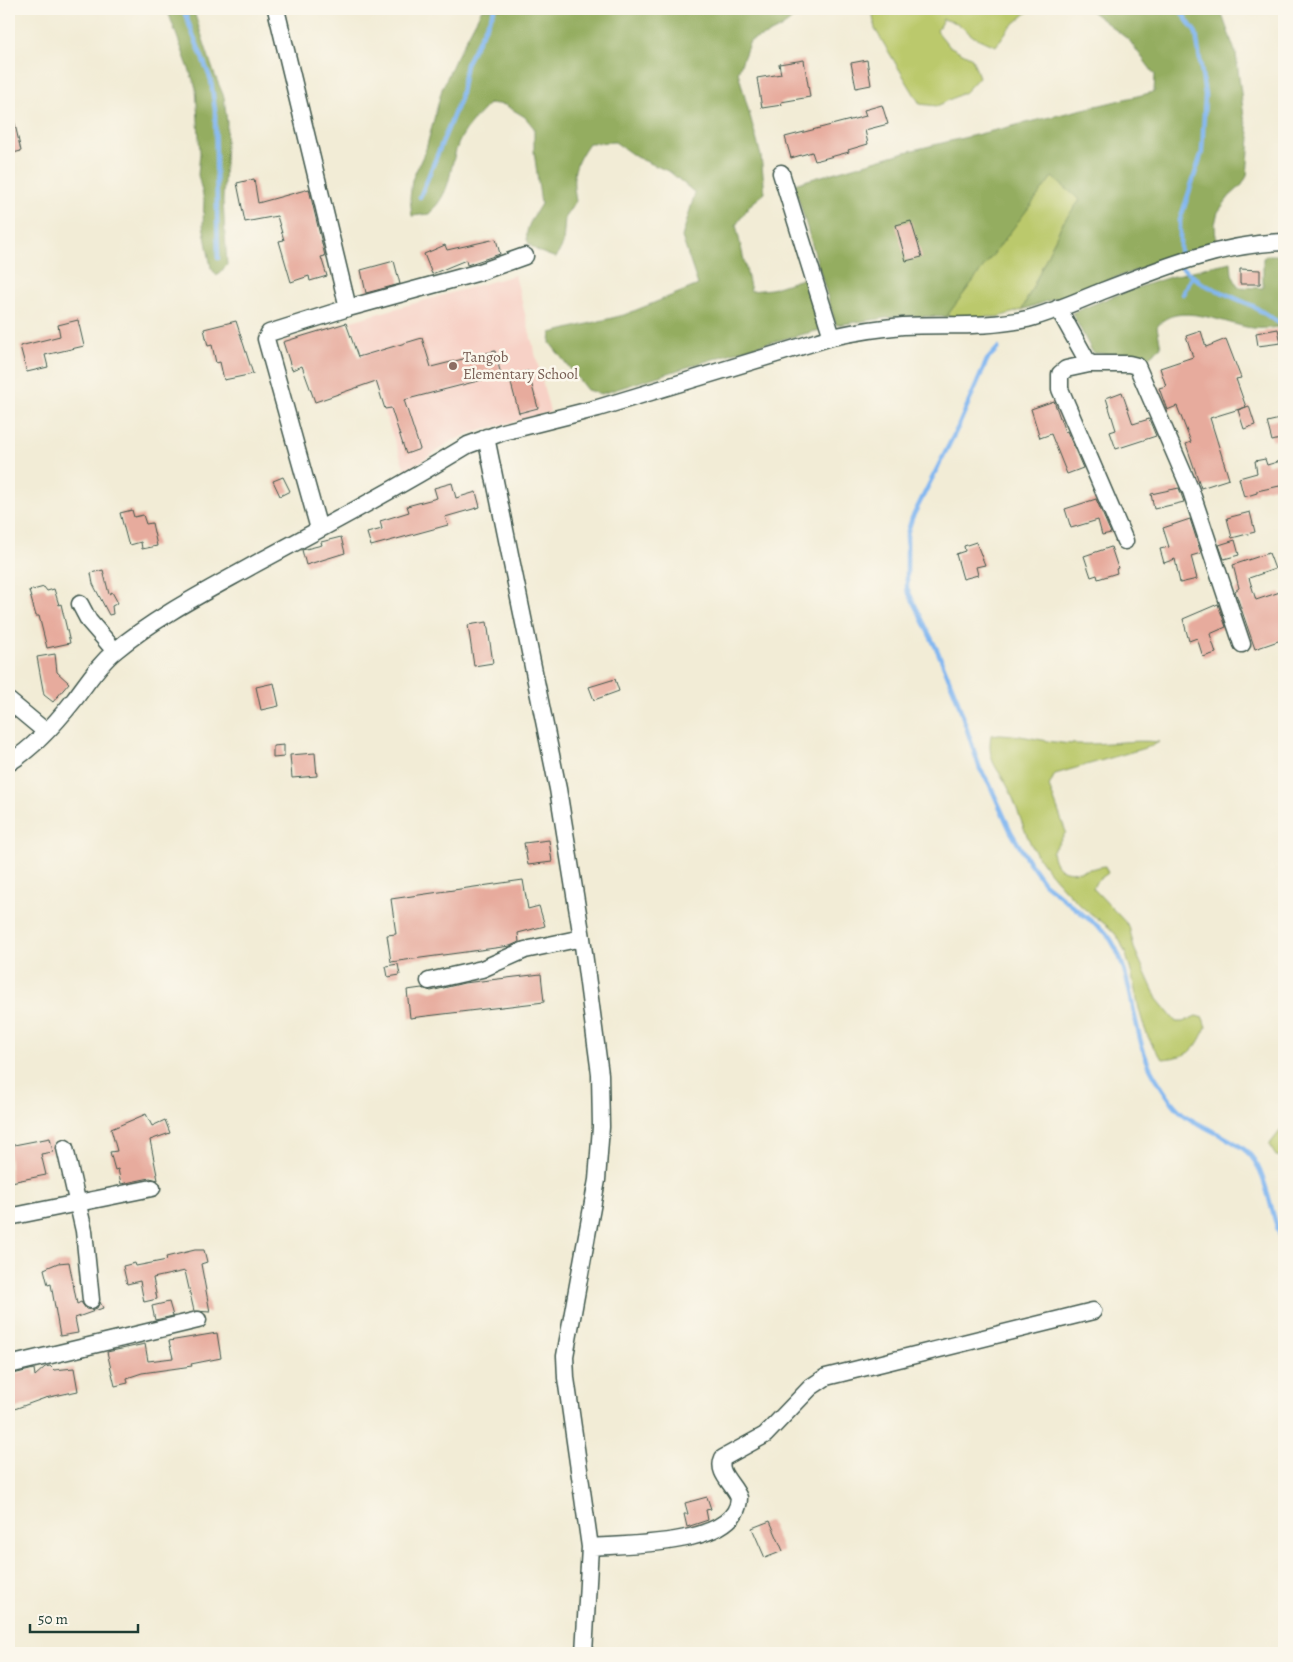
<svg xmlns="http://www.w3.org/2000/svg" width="1293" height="1662" font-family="Alegreya,serif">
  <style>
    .built { fill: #f7d1c6 }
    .green { fill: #bbc96c; stroke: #6d8350 }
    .forest { fill: #94ad60; stroke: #5a754a }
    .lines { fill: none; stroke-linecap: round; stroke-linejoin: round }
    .stream { stroke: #82b7f0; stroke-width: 4.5 }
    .building { fill: #e7ab9d }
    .minor-casing { stroke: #3f574c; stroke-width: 19 }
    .minor { stroke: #fff; stroke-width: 16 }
    .education-dot { fill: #8d6e63; stroke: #fbf7ec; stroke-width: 2 }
    .labels { text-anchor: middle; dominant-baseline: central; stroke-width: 5; stroke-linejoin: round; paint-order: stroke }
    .education-label { font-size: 15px; fill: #785e54; stroke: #fbf7ec; text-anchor: start }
  </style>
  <rect width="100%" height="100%" fill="#fbf7ec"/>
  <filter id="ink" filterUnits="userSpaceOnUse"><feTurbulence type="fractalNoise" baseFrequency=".02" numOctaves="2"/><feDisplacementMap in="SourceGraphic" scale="10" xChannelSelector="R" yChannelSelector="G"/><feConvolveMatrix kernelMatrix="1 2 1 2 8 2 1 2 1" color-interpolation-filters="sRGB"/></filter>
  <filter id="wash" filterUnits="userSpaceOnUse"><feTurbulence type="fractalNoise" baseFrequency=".0096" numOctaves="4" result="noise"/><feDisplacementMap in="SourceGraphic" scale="20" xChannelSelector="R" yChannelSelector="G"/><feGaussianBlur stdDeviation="1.12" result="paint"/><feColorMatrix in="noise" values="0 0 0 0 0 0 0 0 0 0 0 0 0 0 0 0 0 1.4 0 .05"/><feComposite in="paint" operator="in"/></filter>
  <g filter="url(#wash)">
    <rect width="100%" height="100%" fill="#f2ecd6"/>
    <path class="built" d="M515,275L550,412L471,433L450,442L406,472L351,321Z"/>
    <path class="green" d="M872,9H1031L1009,28L996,46L974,37L957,23L943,19L937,31L949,46L972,58L979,77L965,92L937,106L920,104L875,29Z
      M1052,176L1080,200L1062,224L1022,310L998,317H946Z
      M1000,734C1027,735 1051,744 1077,744C1105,745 1132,739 1159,742L1152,746L1055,774L1049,786L1066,832L1052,852C1057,883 1083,869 1105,866L1108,873L1096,882L1093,888L1129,926L1134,948L1157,999L1176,1022H1183L1196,1016L1203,1018L1206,1027C1194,1053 1190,1056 1163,1059C1134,1030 1139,979 1121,943C1113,926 1093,917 1080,905C1066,891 1043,867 1034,850C1024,832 1019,812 1011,794C1001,769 986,765 991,735Z
      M1284,1126V1157L1276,1156L1269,1145Z"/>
    <path class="forest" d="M167,9H193L214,73L224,97L227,123L223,201L227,265L217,276L211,268L203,225L204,200L198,175L200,153L196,88Z
      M482,9H801C787,28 772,33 750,41L738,72L761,156L765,193L750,205L736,225L751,291L771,289L805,278L820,330L752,347L601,394L587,390L550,343L551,333L624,315L698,285L682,237L695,193L670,172L636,157L615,142L589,143C574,165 571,175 576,201L565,217L563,244L556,258C549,255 537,252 531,246C519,235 535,214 541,204L534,151V128L525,117L505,105L490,103C476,117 462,131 456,150C448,178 451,191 429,214L412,216L410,198L412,180L426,149L442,89L454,62Z
      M1088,9H1220L1236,54L1244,117L1250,137L1247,176L1242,185L1229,197L1218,212L1215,224L1216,243L1022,310L1062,224L1080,200L1052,177L946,317L901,316L836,325L794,184L909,151L1154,92L1155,75L1129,40Z
      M1268,255H1284V332L1279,327C1271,328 1261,329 1252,328C1228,325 1175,299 1157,327L1161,347L1143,362L1136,357L1093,353L1072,313C1124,291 1175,273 1231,262L1232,274L1238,287L1263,288V258Z"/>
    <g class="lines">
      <path class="stream" d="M183,9L211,80L215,110L218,258
        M1179,9L1196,33L1205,95L1202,152L1180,220V259
        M420,197L460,99L466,64L495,9
        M1180,266L1203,284L1253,306L1284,326
        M1183,294L1192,276
        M998,348L987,360L958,427L912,518L907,534V589L938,652L956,696L980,769L989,783L1011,832L1029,862L1044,883L1106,933C1135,968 1130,1034 1154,1075C1164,1091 1174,1109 1190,1119C1206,1129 1240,1142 1251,1156C1268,1176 1271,1219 1284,1245"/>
    </g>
    <g id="blocks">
      <path class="building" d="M804,60L810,97L781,102L782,105L762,108L757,78L781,74L779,64Z
        M867,60L871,85L856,88L851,63Z
        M882,105L888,124L865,130L868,144L848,150L849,152L815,161L812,152L791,158L785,137L866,116L864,110Z
        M9,120H14L21,151L9,154Z
        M254,179L258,203L309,189L325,256L321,257L327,276L310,281L309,276L291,282L279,241L284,240L277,216L245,222L237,183Z
        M911,221L922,257L906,261L896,225Z
        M496,239L500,254L467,265L466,260L432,274L424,254L445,245L447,250Z
        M394,261L400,284L366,293L361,270Z
        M1240,269L1260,270V284H1240Z
        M78,320L84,346L45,355L48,367L27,372L20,346L60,336L58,325Z
        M236,321L253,374L224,380L220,362L216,363L212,345L208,346L204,329Z
        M346,323L358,357L422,338L431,367L495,351L501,375L404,400L420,449L406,454L391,408L385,409L376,381L315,402L302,366L292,370L283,342Z
        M1278,329L1281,343L1258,346L1256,333Z
        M1201,331L1206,347L1226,339L1241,378L1236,379L1246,407L1210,418L1229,479L1201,488L1186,444L1191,442L1177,406L1167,410L1159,388L1166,386L1160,368L1193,357L1186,336Z
        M528,371L538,408L519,413L509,376Z
        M1122,392L1133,424L1149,419L1156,436L1116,449L1110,432L1116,430L1106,398Z
        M1054,401L1065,432L1067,431L1083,468L1067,474L1051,434L1040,438L1031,409Z
        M1249,406L1255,425L1244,429L1238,410Z
        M1284,418V438L1272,441L1267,422Z
        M1265,459L1267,465L1284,460V485L1257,491V493L1244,497L1239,478L1257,473L1255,461Z
        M283,477L290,491L280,496L273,481Z
        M452,483L456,498L476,492L480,507L445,517L448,525L371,546L367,533L382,529L380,521L409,512L407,506L437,498L434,488Z
        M1179,488L1184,502L1154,509L1151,494Z
        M1096,499L1111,533L1102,535L1098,520L1071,528L1065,509Z
        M132,510L134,517L143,515L146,524L152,523L157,546L142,549L141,542L130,545L128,543L120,513Z
        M1250,512L1255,532L1232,538L1227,518Z
        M1190,519L1201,553L1191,556L1197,579L1180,583L1175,559L1164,563L1160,549L1169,547L1163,528Z
        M341,537L345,553L306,565L302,550L322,545L321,542Z
        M1235,540L1239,555L1224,559L1219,545Z
        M976,542L985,565L976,567L978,575L963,579L956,554L965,551L964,546Z
        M1111,547L1118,568L1116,569L1117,573L1098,579L1097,575L1091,577L1084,556Z
        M1269,553L1275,569L1249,578L1256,600L1280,592L1284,605V639L1255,649L1235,591L1239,588L1233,565Z
        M103,570L109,594L112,592L118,603L112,606L113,614L109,615L93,584L91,573Z
        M44,587L47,591L54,589L59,605L61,604L70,643L47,648L39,616H36L29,591Z
        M1218,604L1226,627L1210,634L1216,653L1203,657L1197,638L1189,641L1183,619Z
        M487,622L493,663L474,666L468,625Z
        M55,654L57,672L69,683L53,702L44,695L37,657Z
        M615,679L619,691L594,700L589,687Z
        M274,683L279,706L261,710L256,687Z
        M284,745V757L273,758V746Z
        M315,753L317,776L292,778L290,755Z
        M549,840L552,862L528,865L524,843Z
        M523,880L528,909L539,906L545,926L518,933L519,942L510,946L391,962L387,935L396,934L391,899Z
        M398,964L400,975L388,977L386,966Z
        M541,974L544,1002L410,1018L407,990L422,988L431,991L464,983Z
        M146,1114L152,1126L165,1120L170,1133L150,1140L158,1180L150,1178L121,1184L118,1169L115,1170L110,1152L117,1151L111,1129Z
        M50,1138L53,1152L41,1154L46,1175L11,1182L9,1146Z
        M195,1250H204L207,1262L201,1264L210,1312L194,1311L185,1271L153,1278L157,1299L144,1302L140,1281L127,1284L123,1266L135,1263L136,1266L167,1260L166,1257Z
        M69,1262L77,1304L81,1302L86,1309L92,1310L97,1308L100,1302L103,1308L75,1318L78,1333L60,1336L51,1284L48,1285L44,1269L58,1263Z
        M169,1302L173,1316L155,1320L152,1306Z
        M217,1333L221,1358L191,1364L192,1366L142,1373L127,1378L128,1383L115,1386L107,1352L145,1344L148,1361L173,1358L169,1341Z
        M50,1366L54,1370L74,1368L78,1391L45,1398L9,1411V1375L34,1369L35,1376L45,1367Z
        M707,1497L711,1509L706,1510L708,1520L687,1527L684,1514H688L685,1503Z
        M770,1521L783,1551L765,1558L752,1528Z"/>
    </g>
  </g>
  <g filter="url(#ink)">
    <use href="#blocks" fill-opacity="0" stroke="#3f574c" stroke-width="1"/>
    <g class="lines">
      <g class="minor-casing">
        <path id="minor" d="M276,9L348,308
          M781,173L832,337
          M1058,308L1089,364H1129L1137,366L1191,491L1242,644
          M1089,364L1066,369L1060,374V389L1125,541
          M486,437L558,789L582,938L600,1074L601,1127L597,1180L565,1356L566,1378L590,1547L584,1653
          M319,529L266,339L269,333L348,308L480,272L525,256
          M80,604L89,621L115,651
          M9,701L45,731
          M9,763C33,748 56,723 74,700C87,683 98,665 115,651C157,616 209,590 257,563C328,525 399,487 468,445L503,432L598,408L832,337C855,332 878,328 903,326C945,324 986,328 1027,319C1050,313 1073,303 1095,294C1156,270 1218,244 1284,242
          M429,981L482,969L525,950L582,938
          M65,1148L84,1231L91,1300
          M9,1217L152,1188
          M9,1365L198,1320
          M590,1547C624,1544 738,1547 739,1498C734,1484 716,1473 723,1458L765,1435L811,1387L826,1377L1093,1311"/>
      </g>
      <use href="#minor" class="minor"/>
    </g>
  </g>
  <circle class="education-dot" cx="453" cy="366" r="5"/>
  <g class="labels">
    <g class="education-label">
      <text x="463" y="357">Tangob<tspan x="463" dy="17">Elementary School</tspan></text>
    </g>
  </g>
  <rect width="1293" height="1662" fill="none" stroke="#fbf7ec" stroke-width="30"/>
  <path d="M30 1624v8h108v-8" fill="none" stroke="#1f3d34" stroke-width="2.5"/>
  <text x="38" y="1624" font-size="15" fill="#1f3d34" stroke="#fbf7ec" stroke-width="4" paint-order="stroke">50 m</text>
</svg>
